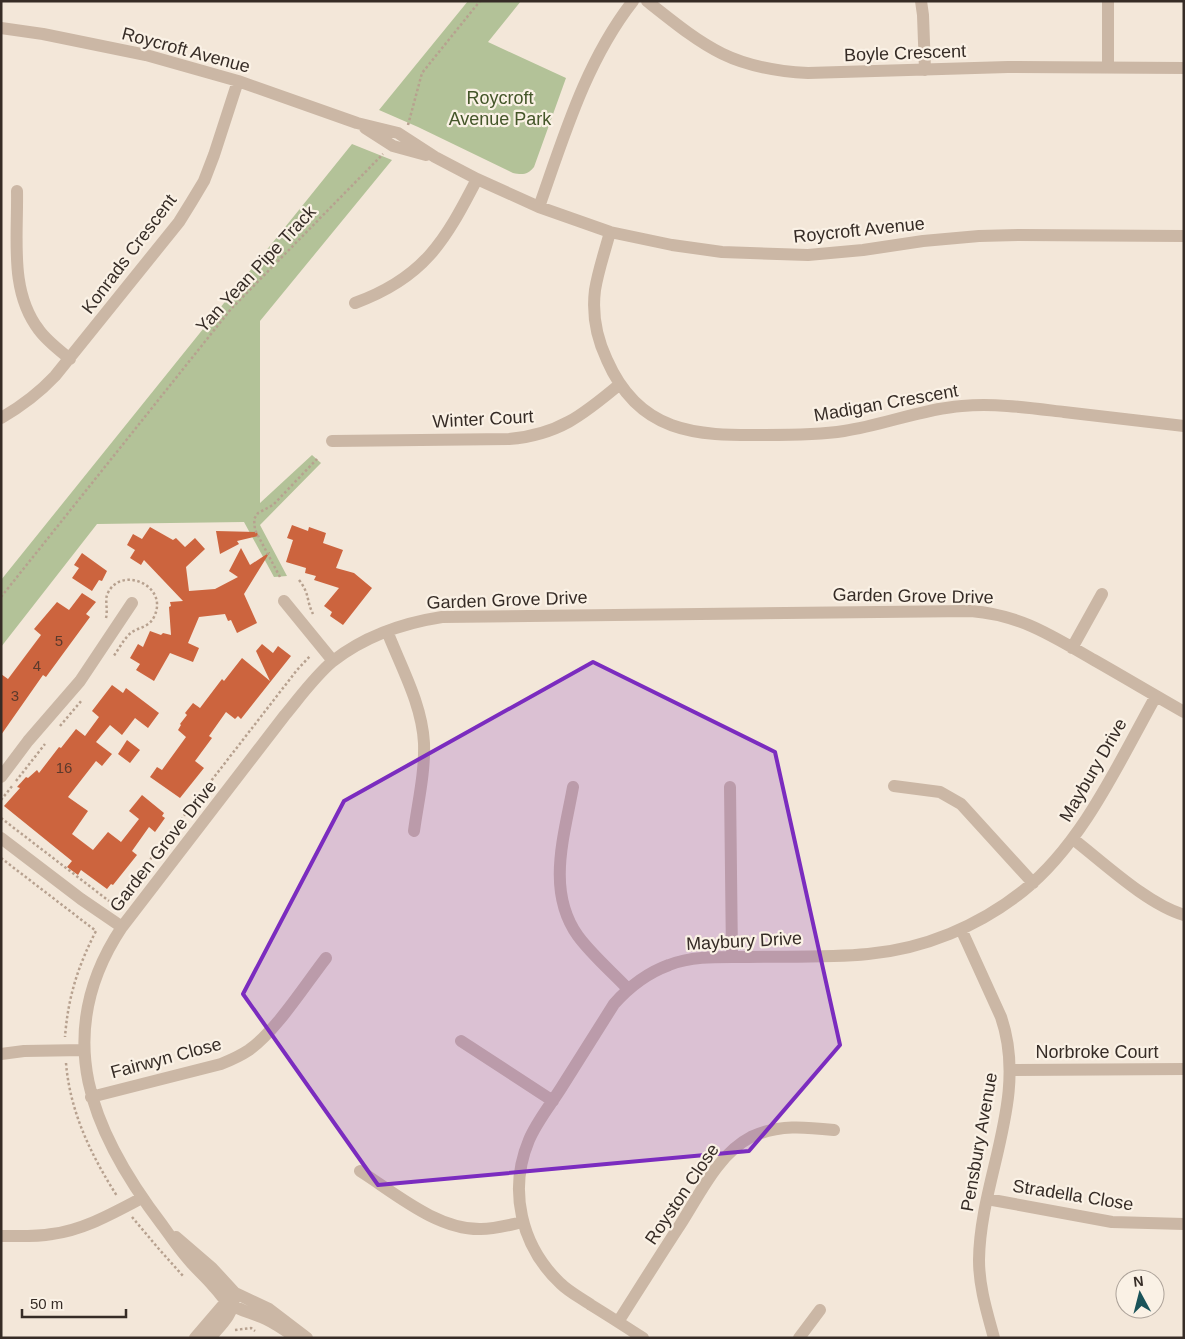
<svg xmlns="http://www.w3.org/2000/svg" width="1185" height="1339" font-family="Arial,sans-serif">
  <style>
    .green { fill: #b3c298 }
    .building { fill: #cc643e }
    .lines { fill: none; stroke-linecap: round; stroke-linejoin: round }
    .path { stroke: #b7a18f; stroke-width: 2.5; stroke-dasharray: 2.5 2.5; stroke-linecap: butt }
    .minor { stroke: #cbb7a5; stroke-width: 12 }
    .marked { fill: #7b2cbf; fill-opacity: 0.2; stroke: #7b2cbf; stroke-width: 4; stroke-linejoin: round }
    .labels { text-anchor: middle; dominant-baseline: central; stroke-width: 4.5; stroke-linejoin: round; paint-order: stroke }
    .number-label { font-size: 15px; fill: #5c3a2c }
    .street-label { font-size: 18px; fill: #362c26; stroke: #faf1e5 }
    .park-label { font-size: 18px; fill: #445629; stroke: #faf1e5 }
  </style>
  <rect width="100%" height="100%" fill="#f3e7d9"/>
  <path class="green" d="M468,1H521L488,42L566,78L534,167C528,175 522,175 513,173L418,127L379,110Z
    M352,144L392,160L260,321V503L312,455L321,463L260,525L287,576L274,577L244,522L97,524L1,647V580Z"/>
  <path class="building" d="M292,525L308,531L309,527L326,533L323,543L343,550L336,568L354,573L372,588L343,625L330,616L332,612L324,606L339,588L314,580L316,576L305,573L306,568L286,562L293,540L287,538Z
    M150,527L173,540L176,538L185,547L195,538L205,549L186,567L189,591L215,589L238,577L229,571L241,548L250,565L270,552L244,594L257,623L237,633L231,620L228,621L225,614L199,617L188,643L199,648L193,662L170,653L154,681L136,670L140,664L130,658L138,644L143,647L150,631L161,635L163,633L171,635L169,607L171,606L170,602L183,601L144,560L141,565L130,558L135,550L127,545L133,534L142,539Z
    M216,531L257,532L258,536L237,541L239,544L220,554Z
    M82,553L107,571L102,581L99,580L92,591L72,578L79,568L74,565Z
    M82,593L96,602L86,614L90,617L46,677L43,675L1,735V674L8,679L41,635L34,629L57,602L69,610Z
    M262,644L273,653L278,646L291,656L241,719L238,716L235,719L226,712L209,736L212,738L195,761L204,768L180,798L150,777L157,767L162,770L186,737L178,730L181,725L180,724L187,715L185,713L193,703L200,708L222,679L224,681L242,658L270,681L256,651Z
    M112,685L123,693L126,688L159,713L148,728L135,718L122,735L110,725L96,742L112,754L102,766L96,761L68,797L88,811L72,834L93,850L108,832L121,842L139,819L129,811L142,795L164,813L162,816L165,818L155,832L149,827L132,851L137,855L113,885L111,884L107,889L81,870L78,875L67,867L72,861L4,806L20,788L17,787L26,777L28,778L37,770L39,773L59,747L61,748L76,729L85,736L99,717L92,711Z
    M127,740L140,750L130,763L118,754Z"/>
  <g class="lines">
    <path class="path" d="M408,125L422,73L480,1
      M280,577L255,530L254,519L258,513L273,505L317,459
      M299,580C310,594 306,600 313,614
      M1,597L231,309L383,154
      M106,618C108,610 105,601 107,595C119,564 170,585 154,617C149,627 140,627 132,632C124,638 119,649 113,657
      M60,726L82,700
      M16,781L45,744
      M1,800L13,785
      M1,818L109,901
      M1,858L96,931C78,966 68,997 65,1037
      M113,904L115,905L297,670L311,655
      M66,1063C70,1112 91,1155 117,1196
      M132,1217L158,1248L184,1277
      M235,1330L251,1328L255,1331"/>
    <path class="minor" d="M647,1C705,47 731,69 808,73L1008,67L1184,68
      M921,1L923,15L925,70
      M1108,1V67
      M1,28L43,34L146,55L238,81L357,123L398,133L435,157L477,179L539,207L610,232L672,245L722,252L808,255L863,250L923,241L979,236L1019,235L1184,236
      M365,128L393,146L426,155
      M17,191C18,238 9,291 39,330C47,341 59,350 70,359
      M539,207C564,136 586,61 633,1
      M610,232C605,251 598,271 595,290C592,314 597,339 607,360C639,433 695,436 765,435C791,435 818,435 844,431C884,425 922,409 962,406C996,403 1030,408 1064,412C1104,417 1144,421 1184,426
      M355,303C424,278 445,241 477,179
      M1,418C22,406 39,393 55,376L179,222L192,201L204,181L214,155L238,81
      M332,441L509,439C558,435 583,415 620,384
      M284,601L333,661
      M387,631C401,667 422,704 424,743C425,773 418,802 414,831
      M1072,648L1102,594
      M1,777L28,741L80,681L132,603
      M894,786L940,792L961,804L1033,883
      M573,787C564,837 546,891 578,936C592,955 612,972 628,989
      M730,787L732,957
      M1,838L81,899L122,927
      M1073,839C1104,863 1147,904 1184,915
      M961,929L1001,1017C1029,1098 980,1178 979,1260C979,1287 987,1312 994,1338
      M461,1041L553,1101
      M1,1054L24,1051L84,1050
      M1010,1070L1184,1069
      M91,1097L221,1064C231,1060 240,1056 249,1050C276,1031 305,985 326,958
      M360,1171C395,1193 437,1230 481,1229C495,1229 509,1225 523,1222
      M987,1199L1112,1222L1184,1224
      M1,1236C18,1236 35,1237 52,1234C84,1230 113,1213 142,1198
      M176,1237L212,1268L235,1293L269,1309L307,1338
      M618,1322C639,1289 659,1257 680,1225C700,1194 718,1154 751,1137C778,1124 806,1127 834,1130
      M195,1338L231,1296
      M210,1338C221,1325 233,1315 234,1298
      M297,1338C285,1331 274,1322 261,1317C249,1312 237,1310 226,1301C222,1297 218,1291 214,1287C206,1277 196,1269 188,1259C179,1249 171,1237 163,1226C91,1132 50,1035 122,927L285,715C300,697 315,676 333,661C365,636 403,623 442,617L971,611C1021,615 1052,636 1094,660C1124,677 1154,695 1184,712
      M643,1338C626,1327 609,1316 591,1305C581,1298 569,1292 560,1283C521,1246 508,1190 529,1140C537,1121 552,1103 563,1085C580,1058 597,1031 614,1004C629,987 647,973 669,965C692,956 718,957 743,957C784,956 827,958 868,954C924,949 979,926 1023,891C1083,843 1119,762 1156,696
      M799,1338L820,1310"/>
  </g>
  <path class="marked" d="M593,662L775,752L840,1045L749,1151L378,1185L243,994L344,801Z"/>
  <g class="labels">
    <g class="number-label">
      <text x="59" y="640">5</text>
      <text x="37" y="665">4</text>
      <text x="15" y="695">3</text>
      <text x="64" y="767">16</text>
    </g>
    <g class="street-label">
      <text transform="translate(186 50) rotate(15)">Roycroft Avenue</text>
      <text transform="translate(905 53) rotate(-2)">Boyle Crescent</text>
      <text transform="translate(859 230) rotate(-6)">Roycroft Avenue</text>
      <text transform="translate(129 254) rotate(-53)">Konrads Crescent</text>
      <text transform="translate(256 269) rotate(-47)">Yan Yean Pipe Track</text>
      <text transform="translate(886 403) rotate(-10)">Madigan Crescent</text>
      <text transform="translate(483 419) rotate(-3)">Winter Court</text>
      <text transform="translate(913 596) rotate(1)">Garden Grove Drive</text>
      <text transform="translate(507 600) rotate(-2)">Garden Grove Drive</text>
      <text transform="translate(1093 770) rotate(-60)">Maybury Drive</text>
      <text transform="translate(163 846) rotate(-52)">Garden Grove Drive</text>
      <text transform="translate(744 941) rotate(-3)">Maybury Drive</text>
      <text x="1097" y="1052">Norbroke Court</text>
      <text transform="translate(166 1058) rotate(-15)">Fairwyn Close</text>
      <text transform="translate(979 1142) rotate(-80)">Pensbury Avenue</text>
      <text transform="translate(682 1194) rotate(-56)">Royston Close</text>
      <text transform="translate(1073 1195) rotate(9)">Stradella Close</text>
    </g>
    <g class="park-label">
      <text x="500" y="98">Roycroft<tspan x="500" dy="21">Avenue Park</tspan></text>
    </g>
  </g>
  <rect width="1185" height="1339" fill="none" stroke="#362c26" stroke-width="5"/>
  <g transform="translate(1140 1294) rotate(353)"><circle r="24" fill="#faf1e5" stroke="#aca299"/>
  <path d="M0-4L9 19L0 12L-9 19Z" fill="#1a5359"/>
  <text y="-8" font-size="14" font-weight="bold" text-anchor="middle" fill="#362c26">N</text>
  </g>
  <path d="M22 1309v8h104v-8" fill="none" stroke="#362c26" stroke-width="2.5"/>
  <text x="30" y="1309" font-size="15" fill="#362c26" stroke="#faf1e5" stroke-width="4" paint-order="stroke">50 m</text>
</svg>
